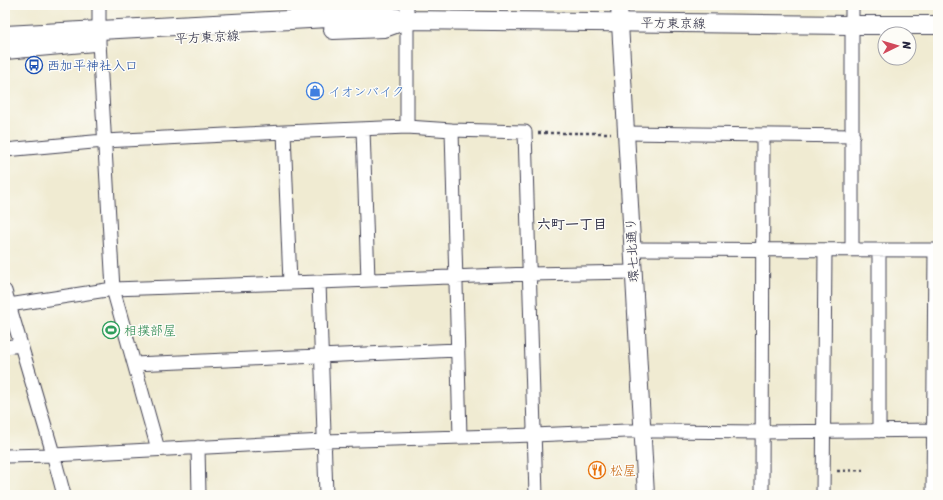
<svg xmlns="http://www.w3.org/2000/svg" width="943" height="500" font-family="Sriracha,'Klee One',sans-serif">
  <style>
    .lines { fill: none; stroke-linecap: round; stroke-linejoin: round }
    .minor-casing { stroke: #414052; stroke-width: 15 }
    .tertiary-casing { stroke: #414052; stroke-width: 18 }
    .secondary-casing { stroke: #414052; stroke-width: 20 }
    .path { stroke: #414052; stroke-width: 2.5; stroke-dasharray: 3 3; stroke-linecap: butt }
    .minor { stroke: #fff; stroke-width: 13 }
    .tertiary { stroke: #fff; stroke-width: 16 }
    .secondary { stroke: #fff; stroke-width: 18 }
    .labels { text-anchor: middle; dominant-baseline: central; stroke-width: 3; stroke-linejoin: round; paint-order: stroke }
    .street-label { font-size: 13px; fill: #22223b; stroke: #fdfcf7 }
    .transit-label { font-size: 13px; fill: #164399; stroke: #fdfcf7; text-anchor: start }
    .shop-label { font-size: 13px; fill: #366cbe; stroke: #fdfcf7; text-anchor: start }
    .leisure-label { font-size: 13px; fill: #27864d; stroke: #fdfcf7; text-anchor: start }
    .food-label { font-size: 13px; fill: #c56008; stroke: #fdfcf7; text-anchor: start }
    .neighbourhood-label { font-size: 14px; font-weight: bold; fill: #22223b; stroke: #fdfcf7 }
  </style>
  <rect width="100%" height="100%" fill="#fdfcf7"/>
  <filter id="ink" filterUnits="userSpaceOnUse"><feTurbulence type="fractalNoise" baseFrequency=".025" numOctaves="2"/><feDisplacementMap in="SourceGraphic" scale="8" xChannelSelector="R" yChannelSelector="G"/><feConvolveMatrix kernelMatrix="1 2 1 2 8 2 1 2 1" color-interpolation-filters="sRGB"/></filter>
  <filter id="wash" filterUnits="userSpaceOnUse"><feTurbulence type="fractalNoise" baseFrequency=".012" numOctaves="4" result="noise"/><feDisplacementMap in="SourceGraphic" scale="16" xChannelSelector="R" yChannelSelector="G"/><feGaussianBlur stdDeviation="0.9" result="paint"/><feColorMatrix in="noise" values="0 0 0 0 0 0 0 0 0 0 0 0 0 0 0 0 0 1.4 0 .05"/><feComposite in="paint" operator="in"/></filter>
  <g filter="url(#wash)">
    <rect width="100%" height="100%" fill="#f0ebd2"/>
  </g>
  <g filter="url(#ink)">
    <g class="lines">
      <g class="minor-casing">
        <path id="minor" d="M99,5V42L113,289L158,449
          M407,127V5
          M363,129L368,280
          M452,130L460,437
          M284,132L290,283
          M626,133L853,136
          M5,150L104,141L284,132L407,127L452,130L525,132L536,495
          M632,249L938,250
          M852,250V5
          M879,250V431
          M319,282L326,495
          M5,291L52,450L64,495
          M9,305L113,289L319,282L530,274L634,272
          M5,347L21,345
          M134,364L458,350
          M198,447L199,495
          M5,456L53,455L324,441L534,435L626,431H658L763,432L938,430
          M762,495L763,135
          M823,495L825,250
          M933,495L935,250"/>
      </g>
      <g class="tertiary-casing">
        <path id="tertiary" d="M619,5L646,495"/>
      </g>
      <g class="secondary-casing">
        <path id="secondary" d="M333,30L384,28L406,20
          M5,35L384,15L407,20L852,25H938
          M5,50L94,42"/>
      </g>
      <path class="path" d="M538,133H611
        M837,471L863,470"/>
      <use href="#minor" class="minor"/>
      <use href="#tertiary" class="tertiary"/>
      <use href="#secondary" class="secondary"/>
    </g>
  </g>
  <defs>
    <g id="bus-ring" transform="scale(0.9)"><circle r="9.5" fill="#fdfcf7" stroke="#1a4fb4" stroke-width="1.5"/><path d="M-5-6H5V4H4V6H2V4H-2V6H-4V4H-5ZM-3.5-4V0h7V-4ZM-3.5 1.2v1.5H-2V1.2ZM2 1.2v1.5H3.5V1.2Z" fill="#1a4fb4"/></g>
    <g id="shop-ring" transform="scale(0.9)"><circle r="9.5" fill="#fdfcf7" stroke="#3f7fe0" stroke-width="1.5"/><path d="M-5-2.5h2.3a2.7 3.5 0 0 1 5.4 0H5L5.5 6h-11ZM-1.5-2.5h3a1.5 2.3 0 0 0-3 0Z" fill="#3f7fe0"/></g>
    <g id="stadium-ring" transform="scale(0.9)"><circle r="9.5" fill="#fdfcf7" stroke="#2e9e5b" stroke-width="1.5"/><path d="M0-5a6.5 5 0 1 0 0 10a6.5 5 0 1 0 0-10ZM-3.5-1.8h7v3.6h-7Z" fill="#2e9e5b"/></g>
    <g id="restaurant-ring" transform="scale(0.9)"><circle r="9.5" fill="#fdfcf7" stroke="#e8710a" stroke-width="1.5"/><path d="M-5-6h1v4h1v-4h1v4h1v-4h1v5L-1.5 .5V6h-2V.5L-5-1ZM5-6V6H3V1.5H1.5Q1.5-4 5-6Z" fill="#e8710a"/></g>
  </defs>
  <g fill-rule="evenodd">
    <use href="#bus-ring" x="34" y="65"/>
    <use href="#shop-ring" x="315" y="91"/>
    <use href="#stadium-ring" x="111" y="330"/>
    <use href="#restaurant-ring" x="597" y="470"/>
  </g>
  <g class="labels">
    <g class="street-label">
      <text transform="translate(673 23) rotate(1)">平方東京線</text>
      <text transform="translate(207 37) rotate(-3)">平方東京線</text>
      <text transform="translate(632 250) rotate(-93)">環七北通り</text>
    </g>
    <g class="transit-label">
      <text x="47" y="65">西加平神社入口</text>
    </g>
    <g class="shop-label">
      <text x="328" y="91">イオンバイク</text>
    </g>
    <g class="leisure-label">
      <text x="124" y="330">相撲部屋</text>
    </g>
    <g class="food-label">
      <text x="610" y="470">松屋</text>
    </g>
    <g class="neighbourhood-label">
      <text x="572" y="224">六町一丁目</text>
    </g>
  </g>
  <rect width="943" height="500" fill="none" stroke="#fdfcf7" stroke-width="20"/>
  <g transform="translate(897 46) rotate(85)"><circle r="19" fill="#fdfcf7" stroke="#a5a5ac"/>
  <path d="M0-3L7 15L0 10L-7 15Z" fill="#d1495b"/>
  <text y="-6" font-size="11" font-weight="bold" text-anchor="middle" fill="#22223b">N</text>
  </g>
</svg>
